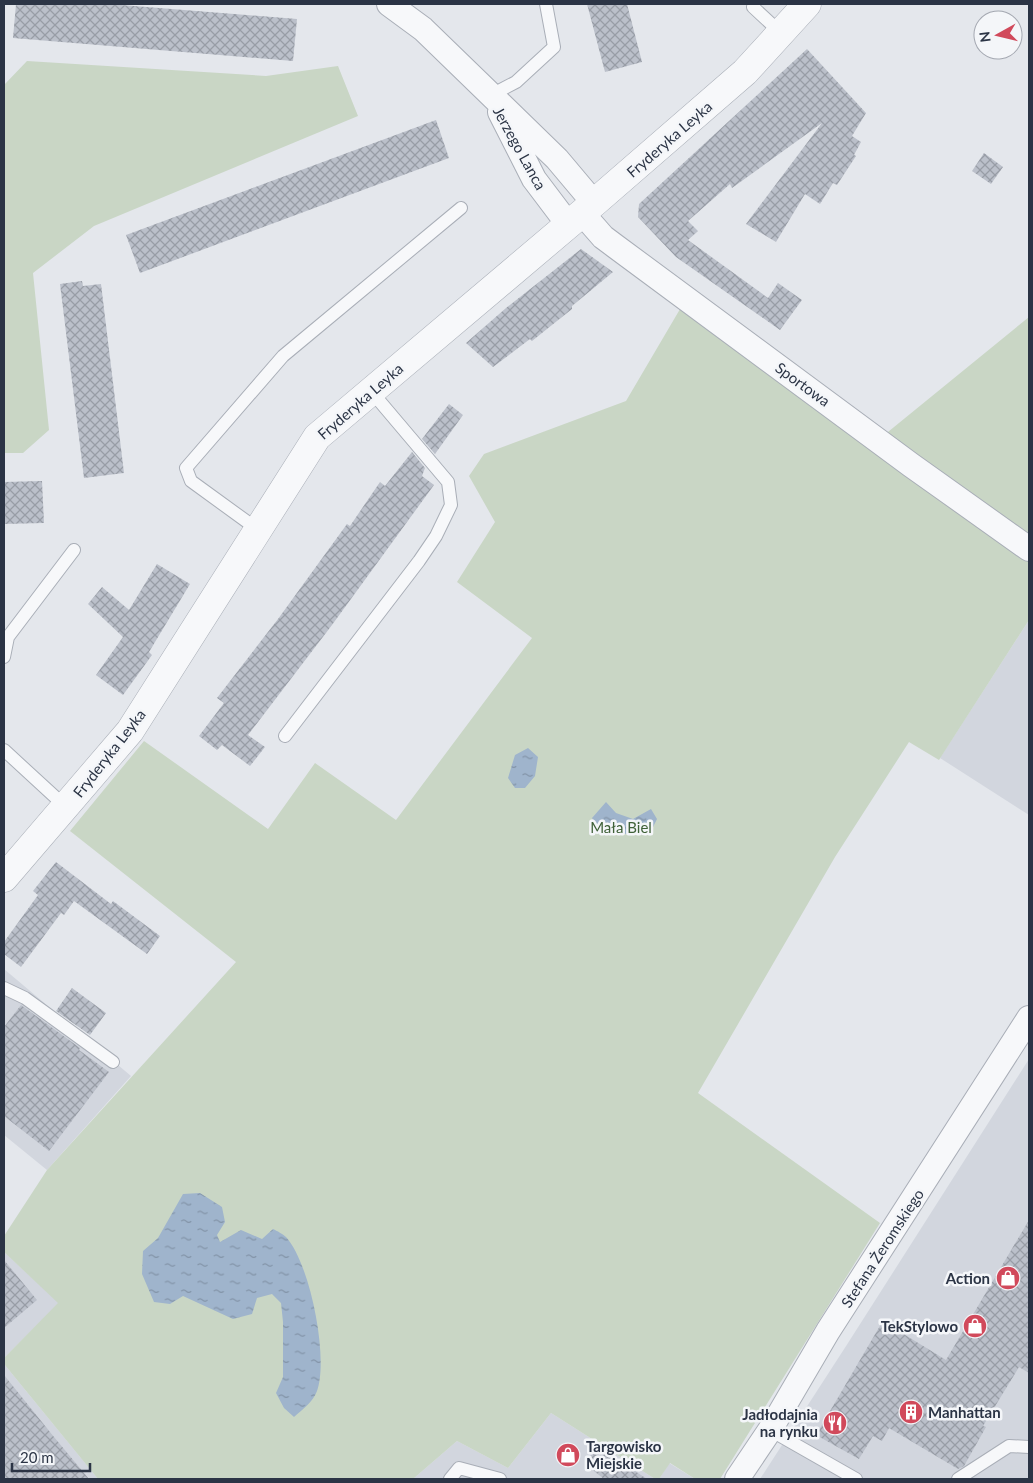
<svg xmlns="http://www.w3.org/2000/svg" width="1033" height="1483" font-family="Lato,sans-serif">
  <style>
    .built { fill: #d2d6de }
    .park { fill: #c9d6c5 }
    .water { fill: url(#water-ripples) }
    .building { fill: url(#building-cross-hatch) }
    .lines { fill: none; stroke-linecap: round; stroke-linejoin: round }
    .service-casing { stroke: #a9aeb7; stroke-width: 14 }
    .minor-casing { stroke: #a9aeb7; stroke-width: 26 }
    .tertiary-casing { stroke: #a9aeb7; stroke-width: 29 }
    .service { stroke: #f7f8fa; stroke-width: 12 }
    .minor { stroke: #f7f8fa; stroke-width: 24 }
    .tertiary { stroke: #f7f8fa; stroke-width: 28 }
    .labels { text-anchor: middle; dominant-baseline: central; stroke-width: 5; stroke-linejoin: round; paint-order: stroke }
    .street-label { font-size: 15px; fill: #2b3445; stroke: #f4f6f9 }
    .park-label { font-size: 15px; fill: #3f6138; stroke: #f4f6f9 }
    .poi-label { font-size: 15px; font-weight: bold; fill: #2b3445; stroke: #f4f6f9; text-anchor: end }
  </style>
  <defs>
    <pattern id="water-ripples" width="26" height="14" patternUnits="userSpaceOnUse" patternTransform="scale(1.25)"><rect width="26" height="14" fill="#9fb4cc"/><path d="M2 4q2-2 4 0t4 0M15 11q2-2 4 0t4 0" fill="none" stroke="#8293a7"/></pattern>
    <pattern id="building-cross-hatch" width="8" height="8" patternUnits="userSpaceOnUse" patternTransform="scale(1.25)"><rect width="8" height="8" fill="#bbc0ca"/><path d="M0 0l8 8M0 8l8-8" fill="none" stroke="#989da6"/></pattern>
  </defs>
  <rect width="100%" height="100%" fill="#e4e7ec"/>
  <path class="built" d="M1029,620V815L940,758Z
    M4,969L131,1076L47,1170L4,1135Z
    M1029,1059V1479H760L848,1343Z
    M4,1252L59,1303L4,1358Z
    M4,1364L85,1463L98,1479H4Z
    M551,1413L655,1479H413L457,1441L508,1468Z
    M669,1463L695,1479H659Z"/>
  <path class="park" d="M27,61L266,76L338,66L358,116L94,226L33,273L49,430L23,453H4V85Z
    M683,304L1029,558V620L939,760L909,742L835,857L698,1093L880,1223L720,1479H695L670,1463L659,1479H655L551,1413L508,1468L457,1441L413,1479H98L4,1364V1358L58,1303L4,1252V1236L47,1170L236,962L70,831L144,741L268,829L315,763L396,820L532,638L457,582L495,522L469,476L484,454L626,401Z
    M1029,317V535L883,436Z"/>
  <path class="water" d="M528,748L538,757L535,776L525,788H515L508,778L515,755Z
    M606,802L616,813L633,819L651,809L657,819L651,831C629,833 603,841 592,818Z
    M200,1193L222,1207L225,1222L217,1235L220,1242L241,1230L262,1239L273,1229C277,1231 283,1234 286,1237C310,1263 329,1358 317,1391C313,1402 302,1410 294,1417L284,1408L276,1393L283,1377V1322L281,1303L272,1294L257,1298L252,1314L233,1319L183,1296L170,1304L154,1302L142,1274L143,1251L158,1238L183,1194Z"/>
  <path class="building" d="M16,4H109L297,19L293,61L13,38Z
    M587,4H627L642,62L605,72Z
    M807,49L866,113L852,136L861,142L854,155L856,156L837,185L833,183L820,204L805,194L776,242L746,224L822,123L732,188L730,184L688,221L698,231L688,240L768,298L778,283L802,300L780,330L676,257L638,217L639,204Z
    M436,120L449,158L140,273L126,235Z
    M984,153L1003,167L991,184L972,171Z
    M581,249L613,272L572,306V309L532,341L530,339L493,367L466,343L506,308Z
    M82,281L83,286L101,284L124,473L84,478L60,284Z
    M449,404L463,415L435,454L422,439Z
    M412,452L425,468L422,476L434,485L332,625L248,735L265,747L250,766L222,745L217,750L199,736L224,703L217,698L278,619L347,524L350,526L380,482L385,486Z
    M42,481L44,523L4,524V482Z
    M157,564L190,584L149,652L152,655L123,695L96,675L123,637L88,604L102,587L129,610Z
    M56,862L111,904L113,901L160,936L147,954L74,901L64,915L61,913L21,967L4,954V942L38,895L33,891Z
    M72,988L106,1013L90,1035L56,1011Z
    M21,1005L80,1048L79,1050L109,1072L49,1151L4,1116V1027Z
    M1029,1220V1373L1019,1367L983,1426L986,1427L964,1466L958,1469L889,1428L882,1441L873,1436L859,1459L816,1435L884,1319L903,1331L902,1333L946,1360Z
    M4,1260L37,1300L4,1328Z
    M4,1375L54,1437L89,1479H4Z
    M597,1446L647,1479H604L585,1464Z"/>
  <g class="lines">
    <g class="service-casing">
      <path id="service" d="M754,4L753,7L782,34
        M491,95L516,82L554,47L546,4
        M257,529L191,481L186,468L283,356L461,208
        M4,657L8,637L74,550
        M285,736L419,561L436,536L451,505L448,482L371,391
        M4,750L66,807
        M4,988L25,998L113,1062
        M770,1430L856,1479
        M450,1479L459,1468L500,1479
        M958,1479L1009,1446L1029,1447"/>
    </g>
    <g class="minor-casing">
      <path id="minor" d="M389,4L423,29L557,159L594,203
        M500,112L534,179L568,224
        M582,213L603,237L615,246L911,465L1029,549
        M737,1479L770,1430L828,1331L1029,1018"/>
    </g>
    <g class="tertiary-casing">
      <path id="tertiary" d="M4,878L130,731L317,437L594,203L745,72L807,4"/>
    </g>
    <use href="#service" class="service"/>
    <use href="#minor" class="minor"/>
    <use href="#tertiary" class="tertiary"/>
  </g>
  <defs>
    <g id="shop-disc" transform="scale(1.25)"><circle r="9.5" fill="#d1495b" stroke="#f4f6f9"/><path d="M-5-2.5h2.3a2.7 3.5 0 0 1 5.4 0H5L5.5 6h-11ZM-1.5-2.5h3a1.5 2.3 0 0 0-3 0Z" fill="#fff"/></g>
    <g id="building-disc" transform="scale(1.25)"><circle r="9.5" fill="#d1495b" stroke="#f4f6f9"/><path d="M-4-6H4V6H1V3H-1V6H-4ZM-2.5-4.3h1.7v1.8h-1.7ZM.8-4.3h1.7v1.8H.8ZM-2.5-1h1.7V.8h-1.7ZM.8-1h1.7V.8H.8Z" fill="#fff"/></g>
    <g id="restaurant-disc" transform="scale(1.25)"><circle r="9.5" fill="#d1495b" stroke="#f4f6f9"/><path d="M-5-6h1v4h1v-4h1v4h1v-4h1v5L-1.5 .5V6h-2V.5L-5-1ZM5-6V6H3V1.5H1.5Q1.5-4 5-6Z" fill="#fff"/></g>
  </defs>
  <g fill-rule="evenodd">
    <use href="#shop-disc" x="1008" y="1278"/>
    <use href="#shop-disc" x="975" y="1326"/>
    <use href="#building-disc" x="911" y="1412"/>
    <use href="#restaurant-disc" x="835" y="1423"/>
    <use href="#shop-disc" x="568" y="1455"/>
  </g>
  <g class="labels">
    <g class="street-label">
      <text transform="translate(669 139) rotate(-41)">Fryderyka Leyka</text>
      <text transform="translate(520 148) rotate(61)">Jerzego Lanca</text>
      <text transform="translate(803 384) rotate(36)">Sportowa</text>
      <text transform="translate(360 401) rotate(-41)">Fryderyka Leyka</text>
      <text transform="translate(109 753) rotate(-52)">Fryderyka Leyka</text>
      <text transform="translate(882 1248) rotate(-57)">Stefana Żeromskiego</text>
    </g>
    <g class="park-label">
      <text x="621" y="827">Mała Biel</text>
    </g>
    <g class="poi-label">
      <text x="990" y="1278">Action</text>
      <text x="958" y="1326">TekStylowo</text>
      <text x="928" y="1412" text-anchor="start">Manhattan</text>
      <text x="818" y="1414">Jadłodajnia<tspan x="818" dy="17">na rynku</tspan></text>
      <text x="586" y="1446" text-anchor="start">Targowisko<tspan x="586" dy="17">Miejskie</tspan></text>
    </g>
  </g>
  <rect width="1033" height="1483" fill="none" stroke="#2b3445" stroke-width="10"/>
  <g transform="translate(998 35) rotate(262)"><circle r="24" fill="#f4f6f9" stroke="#a4a8b1"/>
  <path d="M0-4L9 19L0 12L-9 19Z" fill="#d1495b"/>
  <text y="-8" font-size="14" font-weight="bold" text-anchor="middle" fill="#2b3445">N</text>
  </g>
  <path d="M12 1463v8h78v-8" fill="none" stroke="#2b3445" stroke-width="2.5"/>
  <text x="20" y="1463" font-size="15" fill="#2b3445" stroke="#f4f6f9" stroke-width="4" paint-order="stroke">20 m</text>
</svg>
